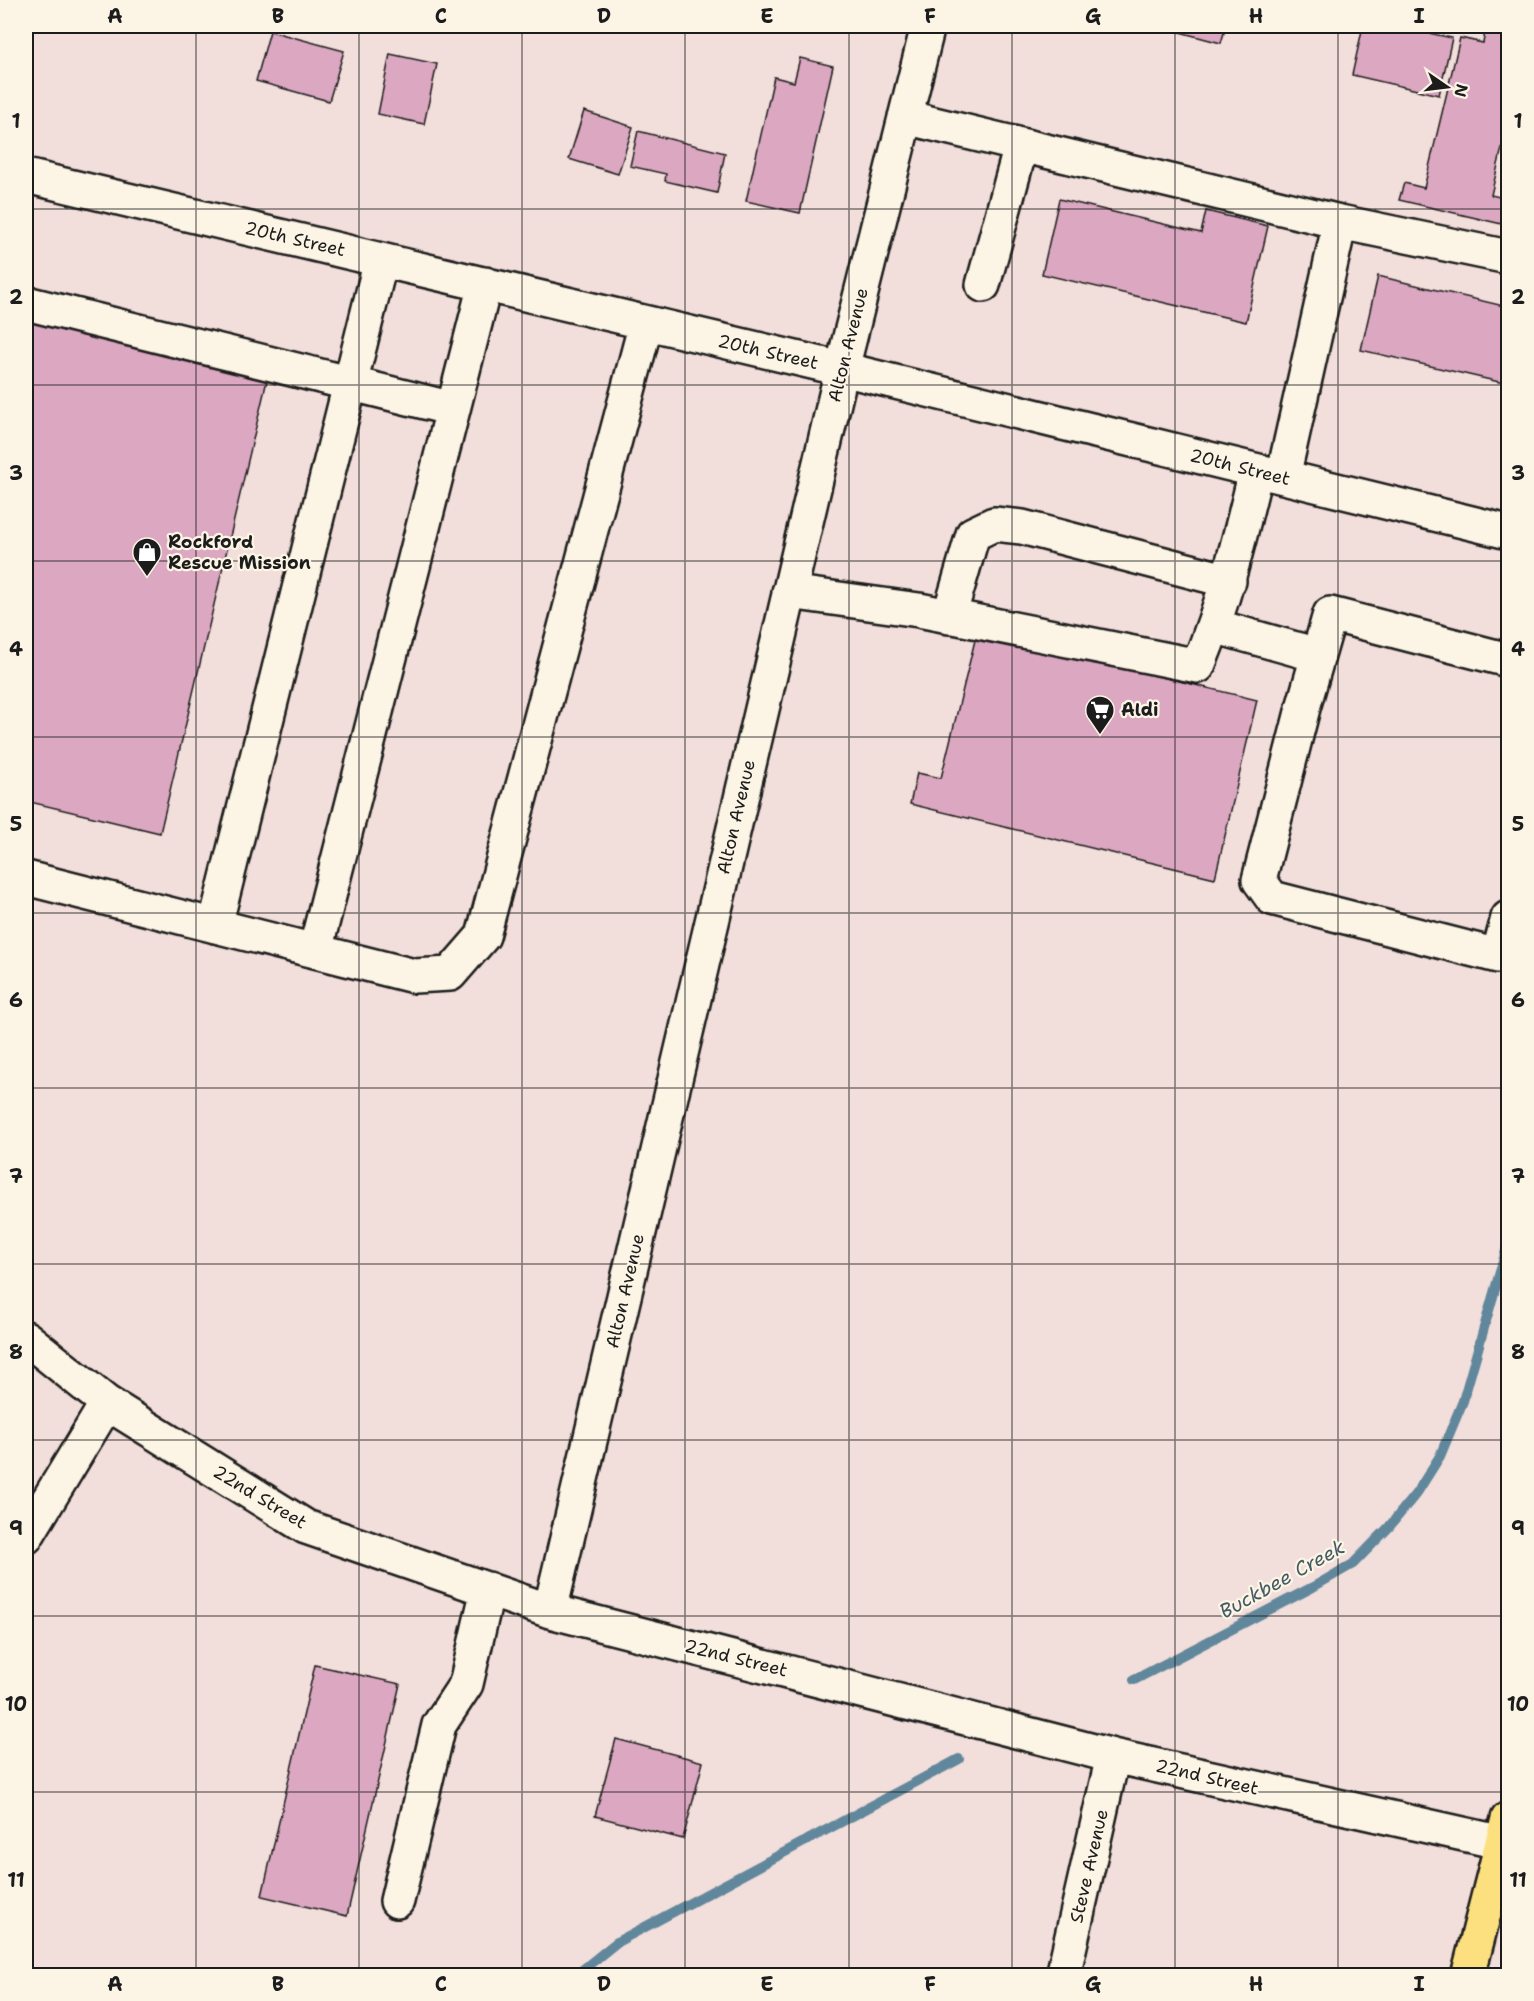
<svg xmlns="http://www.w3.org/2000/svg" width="1534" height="2001" font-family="'Shantell Sans',sans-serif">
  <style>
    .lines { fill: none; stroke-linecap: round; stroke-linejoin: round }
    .stream { stroke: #60879b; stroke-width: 10 }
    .building { fill: #dba7c1; stroke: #1c1c1c; stroke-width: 1.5 }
    .minor-casing { stroke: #1c1c1c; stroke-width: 38 }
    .major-casing { stroke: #1c1c1c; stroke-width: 38 }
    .minor { stroke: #fcf5e5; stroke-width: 33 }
    .major { stroke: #fce080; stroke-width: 33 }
    .grid { fill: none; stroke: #1c1c1c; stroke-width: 1.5; stroke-opacity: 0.55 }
    .labels { text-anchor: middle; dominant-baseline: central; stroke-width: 4.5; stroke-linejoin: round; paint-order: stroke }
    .street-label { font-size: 18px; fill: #1c1c1c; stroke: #fcf5e5 }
    .poi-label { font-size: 18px; font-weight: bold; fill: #1c1c1c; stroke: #fcf5e5; text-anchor: start }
    .water-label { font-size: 20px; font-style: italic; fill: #445b66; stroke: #fcf5e5 }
    .neatline { fill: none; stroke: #1c1c1c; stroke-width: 2 }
    .grid-label { font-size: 20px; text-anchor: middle; font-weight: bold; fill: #1c1c1c }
  </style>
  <rect width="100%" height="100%" fill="#f2deda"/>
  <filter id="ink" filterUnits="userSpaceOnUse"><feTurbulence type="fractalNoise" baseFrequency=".0167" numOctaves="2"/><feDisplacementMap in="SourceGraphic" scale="12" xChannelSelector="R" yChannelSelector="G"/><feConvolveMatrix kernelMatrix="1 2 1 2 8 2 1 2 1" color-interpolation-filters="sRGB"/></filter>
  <g filter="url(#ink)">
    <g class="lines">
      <path class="stream" d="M1134,1680L1313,1587L1353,1564L1389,1527L1418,1491L1440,1456L1463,1401L1508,1244
        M575,1976L617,1942L959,1759"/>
    </g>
    <path class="building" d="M1173,26H1226L1221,43L1172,30Z
      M1363,26H1396L1452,38L1439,95L1352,75Z
      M1486,27L1506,32L1503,47L1508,48V122L1491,195L1508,199L1506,225L1399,200L1404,183L1424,188L1460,38L1483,43Z
      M270,31L344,51L329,101L256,81Z
      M390,54L437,64L424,124L378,114Z
      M800,58L833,66L800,213L746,201L774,77L794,82Z
      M584,111L633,127L618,174L569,159Z
      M638,131L725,153L717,193L665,181L666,174L630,166Z
      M1059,199L1201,233L1206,211L1268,226L1246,322L1042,274Z
      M1378,276L1508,307V384L1361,350Z
      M26,319L268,376L160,833L26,801Z
      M977,632L1257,700L1215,878L910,804L917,773L941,778Z
      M315,1665L400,1684L347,1916L262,1896Z
      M616,1739L703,1762L683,1839L595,1816Z"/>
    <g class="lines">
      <g class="minor-casing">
        <path id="minor" d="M905,117L1340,222L1508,257
          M26,176L842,369L1508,532
          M983,285L1021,146
          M26,303L453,409
          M1283,477L1340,222
          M789,592L919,610L1198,666C1224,603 1240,537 1256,471
          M949,617L973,534L994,524L1022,527L1229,581
          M1214,626L1317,655
          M1508,660L1330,614L1303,708L1259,880L1272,898L1498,956L1508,918
          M26,878L414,976L450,974L483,936L646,323
          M215,926L381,260
          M315,951L485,284
          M26,1338L107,1403L306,1527L550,1611L1113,1756L1508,1844
          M26,1537L107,1403
          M550,1611L842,369L928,26
          M397,1901L439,1725L466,1684L488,1589
          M1063,1976L1113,1756"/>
      </g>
      <g class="major-casing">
        <path id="major" d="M1468,1976L1508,1819"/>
      </g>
      <use href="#minor" class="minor"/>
      <use href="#major" class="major"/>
    </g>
  </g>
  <path class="grid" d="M196,26V1976M359,26V1976M522,26V1976M685,26V1976M849,26V1976M1012,26V1976M1175,26V1976M1338,26V1976M26,209H1508M26,385H1508M26,561H1508M26,737H1508M26,913H1508M26,1088H1508M26,1264H1508M26,1440H1508M26,1616H1508M26,1792H1508"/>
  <defs>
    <g id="shop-pin" transform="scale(1.5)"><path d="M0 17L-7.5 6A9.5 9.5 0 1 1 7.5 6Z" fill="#1c1c1c" stroke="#fcf5e5"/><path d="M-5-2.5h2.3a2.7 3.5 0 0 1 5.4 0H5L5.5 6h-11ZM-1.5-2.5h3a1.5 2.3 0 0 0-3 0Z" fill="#fff"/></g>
    <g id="supermarket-pin" transform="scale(1.5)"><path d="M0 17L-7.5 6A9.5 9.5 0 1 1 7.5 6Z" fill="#1c1c1c" stroke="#fcf5e5"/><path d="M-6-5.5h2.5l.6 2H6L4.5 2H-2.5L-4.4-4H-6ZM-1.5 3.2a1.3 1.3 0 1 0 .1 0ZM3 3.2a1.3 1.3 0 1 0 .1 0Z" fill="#fff"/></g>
  </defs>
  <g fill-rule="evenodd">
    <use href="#shop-pin" x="147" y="552"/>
    <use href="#supermarket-pin" x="1100" y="710"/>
  </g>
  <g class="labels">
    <g class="street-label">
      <text transform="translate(295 239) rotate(13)">20th Street</text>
      <text transform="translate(848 345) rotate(-76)">Alton Avenue</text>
      <text transform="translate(768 352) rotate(13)">20th Street</text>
      <text transform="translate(1240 467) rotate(14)">20th Street</text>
      <text transform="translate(736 817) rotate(-77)">Alton Avenue</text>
      <text transform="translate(625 1291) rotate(-77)">Alton Avenue</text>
      <text transform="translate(260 1497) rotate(31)">22nd Street</text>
      <text transform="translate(736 1658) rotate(14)">22nd Street</text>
      <text transform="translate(1207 1777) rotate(13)">22nd Street</text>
      <text transform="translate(1089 1866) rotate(-77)">Steve Avenue</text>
    </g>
    <g class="poi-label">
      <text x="168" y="542">Rockford<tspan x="168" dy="21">Rescue Mission</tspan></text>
      <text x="1121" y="710">Aldi</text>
    </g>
    <g class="water-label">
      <text transform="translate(1282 1579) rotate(-29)">Buckbee Creek</text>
    </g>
  </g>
  <rect width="1534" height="2001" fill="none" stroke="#fcf5e5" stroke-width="66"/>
  <g transform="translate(1447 87) rotate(104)" stroke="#fcf5e5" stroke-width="4.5" paint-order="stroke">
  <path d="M0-4.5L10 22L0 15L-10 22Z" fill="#1c1c1c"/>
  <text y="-9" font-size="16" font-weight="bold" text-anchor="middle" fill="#1c1c1c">N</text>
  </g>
  <rect x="33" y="33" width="1468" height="1935" class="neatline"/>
  <g class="grid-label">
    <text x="115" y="23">A</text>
    <text x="278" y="23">B</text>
    <text x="441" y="23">C</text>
    <text x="604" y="23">D</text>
    <text x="767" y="23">E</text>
    <text x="930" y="23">F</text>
    <text x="1093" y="23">G</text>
    <text x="1256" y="23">H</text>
    <text x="1419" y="23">I</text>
    <text x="16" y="128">1</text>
    <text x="1518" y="128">1</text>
    <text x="16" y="304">2</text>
    <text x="1518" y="304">2</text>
    <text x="16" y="480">3</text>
    <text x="1518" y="480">3</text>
    <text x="16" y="656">4</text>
    <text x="1518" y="656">4</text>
    <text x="16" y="831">5</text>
    <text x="1518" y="831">5</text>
    <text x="16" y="1007">6</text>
    <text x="1518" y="1007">6</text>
    <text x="16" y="1183">7</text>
    <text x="1518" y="1183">7</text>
    <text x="16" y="1359">8</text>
    <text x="1518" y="1359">8</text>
    <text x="16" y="1535">9</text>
    <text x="1518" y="1535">9</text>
    <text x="16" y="1711">10</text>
    <text x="1518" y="1711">10</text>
    <text x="16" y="1887">11</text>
    <text x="1518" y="1887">11</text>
    <text x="115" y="1991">A</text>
    <text x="278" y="1991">B</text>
    <text x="441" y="1991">C</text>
    <text x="604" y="1991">D</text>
    <text x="767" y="1991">E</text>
    <text x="930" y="1991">F</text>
    <text x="1093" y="1991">G</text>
    <text x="1256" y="1991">H</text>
    <text x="1419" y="1991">I</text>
  </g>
</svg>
